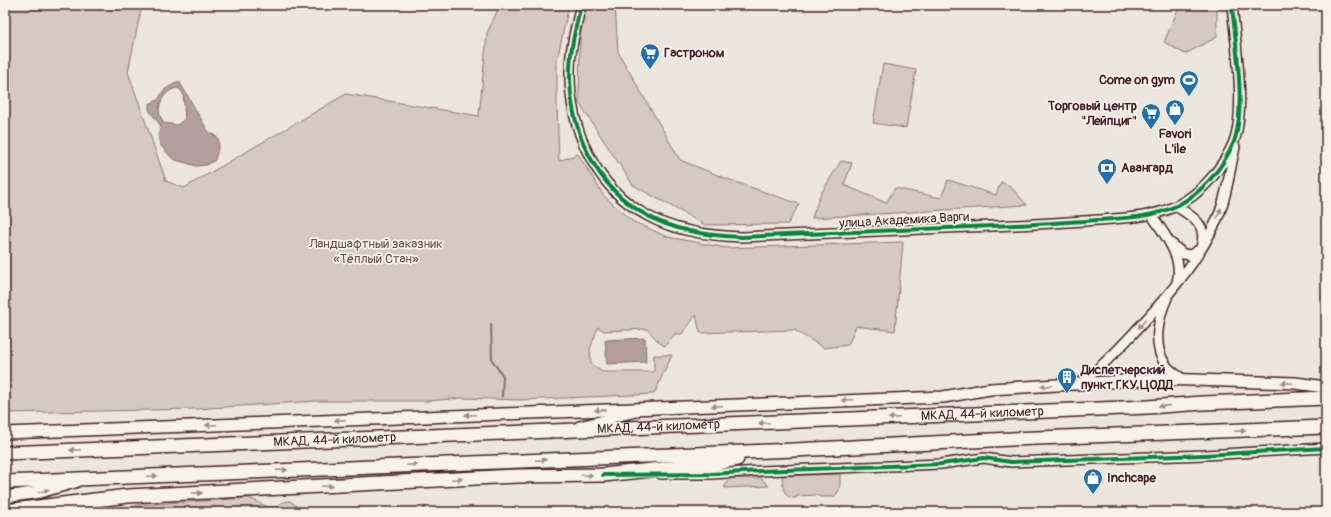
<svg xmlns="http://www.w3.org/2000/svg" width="1331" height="517" font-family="Pangolin,sans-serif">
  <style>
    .green { fill: #d5c9c2; stroke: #907476 }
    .water { fill: #b39f9d; stroke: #896c6f; fill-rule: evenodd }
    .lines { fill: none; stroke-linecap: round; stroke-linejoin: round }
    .stream { stroke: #896c6f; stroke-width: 2 }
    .minor-casing { stroke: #4a1f2b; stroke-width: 12 }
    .major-casing { stroke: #4a1f2b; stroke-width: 14 }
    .highway-casing { stroke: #4a1f2b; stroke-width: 16 }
    .minor { stroke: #f7f3e8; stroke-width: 9 }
    .major { stroke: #f7f3e8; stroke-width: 11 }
    .highway { stroke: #f7f3e8; stroke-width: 13 }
    .cycleway-casing { stroke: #f7f3e8; stroke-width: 6 }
    .cycleway { stroke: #00873e; stroke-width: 4 }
    .oneway { fill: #a0898a }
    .labels { text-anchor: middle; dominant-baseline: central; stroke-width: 3.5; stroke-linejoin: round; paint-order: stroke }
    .poi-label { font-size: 13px; font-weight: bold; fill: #4a1f2b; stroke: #f7f3e8; text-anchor: start }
    .street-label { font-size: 13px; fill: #4a1f2b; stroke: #f7f3e8 }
    .park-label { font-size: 13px; fill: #6d4a51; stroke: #f7f3e8 }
  </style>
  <rect width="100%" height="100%" fill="#ece6dd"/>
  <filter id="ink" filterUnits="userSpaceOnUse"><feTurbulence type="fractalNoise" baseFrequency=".025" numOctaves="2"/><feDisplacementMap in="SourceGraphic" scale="8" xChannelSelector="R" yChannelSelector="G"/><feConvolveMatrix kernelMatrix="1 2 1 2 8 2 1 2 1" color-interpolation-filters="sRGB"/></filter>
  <g filter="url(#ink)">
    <path class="green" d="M5,5H142L128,72L166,181L184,188L346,94L479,116L487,33L500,5H569L557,60V103L559,161L578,154L604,196L632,221L668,237L726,248L903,242L895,331L856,326L848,345L824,348L794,330L700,333L696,315L682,334H675L665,346C658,343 653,335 647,329L604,331L598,327L590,349L591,364L602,372H654V355H672L654,394L520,400L463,398L427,401H316L195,409L5,413Z
      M586,5H615L618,52L680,160L727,179L799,204L788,224L705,225L633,185L579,103L580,37Z
      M1180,5H1217V37L1185,54L1164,42Z
      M883,64L916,70L906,128L873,123Z
      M841,161L852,163L844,185L886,203L895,188L941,198L948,180L996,195L1001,182L1010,186L1027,205L812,218L820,195Z
      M840,474C840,484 841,490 834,497H820L817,495L797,496L796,498C783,499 783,486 782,476Z
      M732,478H761L769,486L725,488C725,483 727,481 732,478Z
      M248,498C256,500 267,509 275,507C280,505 282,501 289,501L293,503L302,512H115L122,511L138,505Z"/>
    <path class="water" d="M179,81L208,131L218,138L219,144L215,160L207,165L196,166L173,159L160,145L158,136L161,126L149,110V104L158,100L164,90ZM178,88L183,93L185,119L177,125L163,123C162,119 159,114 159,110C160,99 167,89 178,88Z
      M645,338L646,362L607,364L605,340Z"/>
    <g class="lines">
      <path class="stream" d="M491,324L492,360L503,376L502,397
        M422,512L425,507"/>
      <g class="minor-casing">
        <path id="minor" d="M581,5C576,26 570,49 570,71C569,129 595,188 648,216C675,231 712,236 742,237C833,233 924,229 1015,225C1042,224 1070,222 1098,220C1124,218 1151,218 1176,206C1201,194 1222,169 1233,144C1247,111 1235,41 1232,5
          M1151,214C1164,234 1184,257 1177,282
          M1172,244L1183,254L1192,255L1201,248C1208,224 1194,218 1176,206
          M1167,298C1158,317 1152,347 1166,365C1170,371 1177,375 1183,379
          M1079,384C1097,371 1113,355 1128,339C1162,303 1202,259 1220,212C1228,190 1230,169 1235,147
          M579,426L636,412
          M661,474H711L760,471L941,464L984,458L1011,462L1205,455L1326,448"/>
      </g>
      <g class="major-casing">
        <path id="major" d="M5,433L943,397L990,389L1159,379L1295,383L1326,387
          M5,497L40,492L75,482"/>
      </g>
      <g class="highway-casing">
        <g id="highway">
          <path id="s1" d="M5,453L1148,407L1203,403L1326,398"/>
          <path d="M5,482L794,450L1011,439L1326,427"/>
          <path d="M5,511L128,496L517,476L603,475L710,464L737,459"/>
        </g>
      </g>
      <use href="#minor" class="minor"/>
      <use href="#major" class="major"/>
      <use href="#highway" class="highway"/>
      <g class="cycleway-casing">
        <path id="cycleway" d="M581,5C576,26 570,49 570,71C569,129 595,188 648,216C675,231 712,236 742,237C833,233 924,229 1015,225C1042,224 1070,222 1098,220C1124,218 1151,218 1176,206C1201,194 1222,169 1233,144C1247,111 1235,41 1232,5
          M603,475L711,474L760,471L941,464L984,458L1011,462L1205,455L1326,448"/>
      </g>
      <use href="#cycleway" class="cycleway"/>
    </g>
    <defs><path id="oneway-solid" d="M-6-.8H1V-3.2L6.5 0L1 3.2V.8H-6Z"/></defs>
    <g class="oneway">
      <use href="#oneway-solid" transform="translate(1219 213) rotate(-67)"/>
      <use href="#oneway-solid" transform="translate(1142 324) rotate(132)"/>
      <use href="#oneway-solid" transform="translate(1287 383) rotate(-178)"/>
      <use href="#oneway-solid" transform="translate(1046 386) rotate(177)"/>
      <use href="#oneway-solid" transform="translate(847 400) rotate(178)"/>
      <use href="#oneway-solid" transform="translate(717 406) rotate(178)"/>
      <use href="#oneway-solid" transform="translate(1164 406) rotate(176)"/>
      <use href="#oneway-solid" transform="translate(600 410) rotate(178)"/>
      <use href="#oneway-solid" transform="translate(470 415) rotate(178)"/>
      <use href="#oneway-solid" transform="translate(894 418) rotate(178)"/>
      <use href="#oneway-solid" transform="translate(340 420) rotate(178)"/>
      <use href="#oneway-solid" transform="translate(764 423) rotate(178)"/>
      <use href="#oneway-solid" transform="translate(211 425) rotate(178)"/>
      <use href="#oneway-solid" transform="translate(1240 431) rotate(-2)"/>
      <use href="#oneway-solid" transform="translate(75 450) rotate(178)"/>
      <use href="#oneway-solid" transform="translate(541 460) rotate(-2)"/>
      <use href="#oneway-solid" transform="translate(412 465) rotate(-2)"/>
      <use href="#oneway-solid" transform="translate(282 470) rotate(-2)"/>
      <use href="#oneway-solid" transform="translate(587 475) rotate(-1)"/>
      <use href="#oneway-solid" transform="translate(152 476) rotate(-2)"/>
      <use href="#oneway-solid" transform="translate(457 479) rotate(-3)"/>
      <use href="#oneway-solid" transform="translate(327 486) rotate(-3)"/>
      <use href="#oneway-solid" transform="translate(44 491) rotate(-14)"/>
      <use href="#oneway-solid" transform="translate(197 493) rotate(-3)"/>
    </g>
  </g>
  <defs>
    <g id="supermarket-pin" transform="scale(1)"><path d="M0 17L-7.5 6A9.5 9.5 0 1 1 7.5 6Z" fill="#1f6fb2" stroke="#f7f3e8"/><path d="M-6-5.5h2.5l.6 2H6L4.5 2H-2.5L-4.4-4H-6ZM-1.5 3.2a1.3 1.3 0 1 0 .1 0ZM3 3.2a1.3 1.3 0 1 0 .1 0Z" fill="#fff"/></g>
    <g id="stadium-pin" transform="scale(1)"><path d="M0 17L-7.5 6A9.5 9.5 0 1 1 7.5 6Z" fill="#1f6fb2" stroke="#f7f3e8"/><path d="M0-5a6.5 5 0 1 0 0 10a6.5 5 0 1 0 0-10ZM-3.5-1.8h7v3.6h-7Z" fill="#fff"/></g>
    <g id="shop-pin" transform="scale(1)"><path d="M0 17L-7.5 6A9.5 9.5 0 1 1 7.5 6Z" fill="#1f6fb2" stroke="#f7f3e8"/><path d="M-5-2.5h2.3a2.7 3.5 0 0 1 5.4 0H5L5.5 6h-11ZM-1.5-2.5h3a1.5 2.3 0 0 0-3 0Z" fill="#fff"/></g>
    <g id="bank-pin" transform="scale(1)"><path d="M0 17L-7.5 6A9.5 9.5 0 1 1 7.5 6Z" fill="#1f6fb2" stroke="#f7f3e8"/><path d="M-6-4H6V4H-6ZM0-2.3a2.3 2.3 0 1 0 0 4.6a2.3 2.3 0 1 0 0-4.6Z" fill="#fff"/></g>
    <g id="building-pin" transform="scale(1)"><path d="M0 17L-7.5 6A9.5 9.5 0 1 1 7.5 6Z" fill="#1f6fb2" stroke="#f7f3e8"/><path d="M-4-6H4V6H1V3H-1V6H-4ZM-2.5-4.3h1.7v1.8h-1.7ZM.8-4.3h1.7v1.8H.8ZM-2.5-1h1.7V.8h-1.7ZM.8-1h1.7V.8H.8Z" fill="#fff"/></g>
  </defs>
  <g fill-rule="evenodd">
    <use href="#supermarket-pin" x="650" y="53"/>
    <use href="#stadium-pin" x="1189" y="80"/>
    <use href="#shop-pin" x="1175" y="109"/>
    <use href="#supermarket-pin" x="1151" y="113"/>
    <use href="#bank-pin" x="1107" y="168"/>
    <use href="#building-pin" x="1067" y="377"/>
    <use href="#shop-pin" x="1093" y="478"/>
  </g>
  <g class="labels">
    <g class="poi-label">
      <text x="664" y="53">Гастроном</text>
      <text x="1175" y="80" text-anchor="end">Come on gym</text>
      <text x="1137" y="106" text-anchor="end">Торговый центр<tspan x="1137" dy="15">"Лейпциг"</tspan></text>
      <text x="1175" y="134" text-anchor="middle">Favori<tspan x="1175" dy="15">L'ile</tspan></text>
      <text x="1121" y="168">Авангард</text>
      <text x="1081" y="370">Диспетчерский<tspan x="1081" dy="15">пункт ГКУ ЦОДД</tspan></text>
      <text x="1107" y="478">Inchcape</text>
    </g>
    <g class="street-label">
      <text transform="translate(904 220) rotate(-3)">улица Академика Варги</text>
      <text stroke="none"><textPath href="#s1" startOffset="978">МКАД, 44-й километр</textPath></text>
      <text stroke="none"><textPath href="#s1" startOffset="654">МКАД, 44-й километр</textPath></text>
      <text stroke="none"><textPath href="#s1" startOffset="330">МКАД, 44-й километр</textPath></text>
    </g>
    <g class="park-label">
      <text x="376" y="244">Ландшафтный заказник<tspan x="376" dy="15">«Тёплый Стан»</tspan></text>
    </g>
  </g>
  <rect width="1331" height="517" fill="none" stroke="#f7f3e8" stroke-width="20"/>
  <rect x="10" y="10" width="1311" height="497" fill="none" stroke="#4a1f2b" stroke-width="1.5" filter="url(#ink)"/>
</svg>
